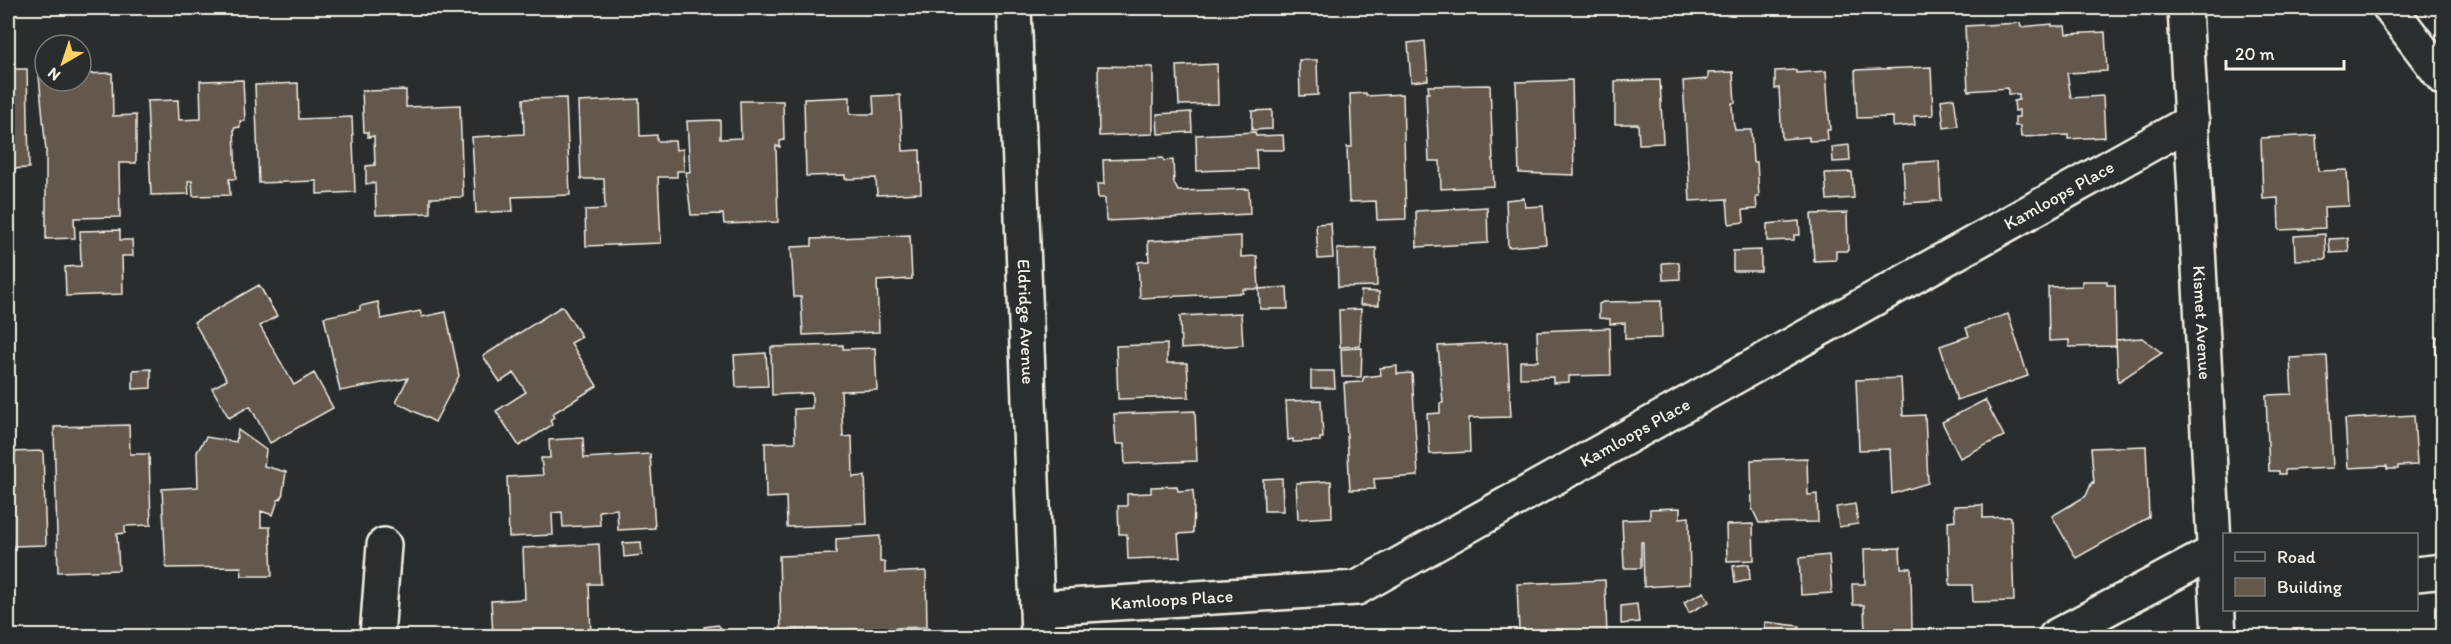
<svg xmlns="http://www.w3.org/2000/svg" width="2451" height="644" font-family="Itim,sans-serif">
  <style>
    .building { fill: #64594b; stroke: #f4f1e8; stroke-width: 1.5 }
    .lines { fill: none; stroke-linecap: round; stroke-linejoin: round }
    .minor-casing { stroke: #f4f1e8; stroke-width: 38 }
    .highway-casing { stroke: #f4f1e8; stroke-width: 38 }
    .minor { stroke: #2a2d2e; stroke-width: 33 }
    .highway { stroke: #2a2d2e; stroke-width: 33 }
    .labels { text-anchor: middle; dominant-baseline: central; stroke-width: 4.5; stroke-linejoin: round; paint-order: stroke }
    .street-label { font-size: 18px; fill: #f4f1e8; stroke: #2a2d2e }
  </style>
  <rect width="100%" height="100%" fill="#2a2d2e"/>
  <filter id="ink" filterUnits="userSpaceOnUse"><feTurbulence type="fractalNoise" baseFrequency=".0167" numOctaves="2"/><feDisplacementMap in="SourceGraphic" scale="12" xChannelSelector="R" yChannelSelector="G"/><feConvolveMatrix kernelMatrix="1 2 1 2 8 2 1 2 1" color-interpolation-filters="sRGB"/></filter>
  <g filter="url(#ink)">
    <path class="building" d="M2020,23L2021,27L2052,24V26H2065L2066,34L2105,32L2107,71L2067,73L2071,98L2103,96L2105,137L2068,139V135L2021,137L2020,126H2015V117H2019V110L2015,111L2014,101L2019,100V94H2008V88L1968,91L1965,26Z
      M1425,41L1428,80L1411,82L1408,43Z
      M1299,60H1317L1318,95L1300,96Z
      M1217,64L1218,104L1179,105L1177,66Z
      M1098,66L1153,67V134L1099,136Z
      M1931,67L1933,115L1914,116L1915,125L1893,127V117L1857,118L1855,70Z
      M8,69H27L29,168L8,169Z
      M1796,70V73L1826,71L1830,130H1827L1828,140L1809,141V137L1782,139L1779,88L1775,89V71Z
      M1733,72L1735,103H1732L1733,121L1735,130H1751L1753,162H1757L1759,197H1756L1757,209L1743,210L1744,222L1729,224L1727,199L1690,201L1683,81L1708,79V73Z
      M112,73L113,116L136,115V163H119L120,217L74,218L75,238L46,239V151L39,76H45V81H81V74Z
      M243,80L245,121H240V127L234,128L236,179H229L230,195L193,196L192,181H188L189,194L151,195L147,101L178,100L179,120L201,119L200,81Z
      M1572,80L1574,175L1519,173L1516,82Z
      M1660,80L1663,143L1639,144L1638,124H1615V81Z
      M298,83L299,119L352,117L355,192L317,194V181L259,183L255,85Z
      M1490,85L1494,186L1441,189L1440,161H1429L1426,93H1429L1428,86Z
      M406,90V107L460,105L463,197L430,198V213L376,215L375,183L366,184V166L375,165L374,136L368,137V132H364L362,91Z
      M1366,93V96L1403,94L1406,219L1377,220L1376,201L1349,202L1347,147H1352L1350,94Z
      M900,95L903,151L920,150L921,193L877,195L876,178L845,179V175L806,176L804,99L850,97V114H874L873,96Z
      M566,98L570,195L512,197L513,211L476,213L472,137L524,134L523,99Z
      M1954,98L1958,126L1944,128L1941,100Z
      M639,99L640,136L657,135V141H675L676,150L683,149L684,171H677V177H658L661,243L586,246L585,210L605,209L604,179H581L578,102Z
      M740,101H783L784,140L780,141V147L776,146L778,222L724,224L723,214L691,215L686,172H690L687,121L720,120V139L741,138Z
      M1272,110V129L1252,130V111Z
      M1191,112L1192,132L1158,134L1157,114Z
      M1255,132L1256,136L1283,135L1284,150H1256L1257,169L1197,171L1196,135Z
      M2316,135L2318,171L2347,170L2349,206L2324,207L2325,228L2279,230L2278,198L2263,199L2261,138Z
      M1849,145L1850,161L1833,162L1832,147Z
      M1163,158L1164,161L1173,160L1174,183L1178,191L1249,189L1250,214L1106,221L1105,198H1098L1097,184H1104L1103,160Z
      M1939,161L1941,201L1905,203L1903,163Z
      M1852,172L1854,198L1827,200L1825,173Z
      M1524,198L1525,207L1543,206L1546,244L1508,247L1506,200Z
      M1487,207L1488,243L1417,247L1416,211Z
      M1847,213L1848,251H1836V260L1814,261L1811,214Z
      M1799,221L1800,235H1794V240L1767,241V224Z
      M1331,223L1333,258L1318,259L1316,224Z
      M120,230V240H132L133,256H122L123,294L66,296L65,267L81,266L80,231Z
      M2325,234L2326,259L2295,260L2294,236Z
      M910,235L912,279L877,281L879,332L803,335L801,297H794L791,247L812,246V239Z
      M1241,236V257L1257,256L1259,289H1243V293L1140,298L1138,262L1149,261L1148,241Z
      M2348,238L2349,252L2330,253L2329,239Z
      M1376,248L1377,286L1338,287L1337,249Z
      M1761,250V271H1733V251Z
      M1679,262L1680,279L1663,280L1662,263Z
      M2082,281H2107V285H2115L2116,346L2069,347V340L2049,341L2048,287L2082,286Z
      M259,285L277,316L260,326L294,385L314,373L333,408L270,443L250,406L229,418L212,388L227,380L194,322Z
      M1287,287L1288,309H1260L1259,289Z
      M1361,291L1379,292V305H1360Z
      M2444,300V321H2440L2439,301Z
      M1661,301L1662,338L1625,339V323L1610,324V319L1599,318V304L1603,302Z
      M378,302L381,319L420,311L422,317L446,312L459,376L435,422L396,402L408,378L340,391L324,317L360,310V306Z
      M562,306L582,337L571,343L597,386L552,414L554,417L550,420L552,425L519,446L496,411L526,392L514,373L500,382L483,356Z
      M1361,309L1360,346L1340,347L1339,310Z
      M1241,313L1243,345L1181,349L1180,316Z
      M2008,314L2028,376L1957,400L1940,346L1969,336L1966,328Z
      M1610,328L1611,375L1569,376V382L1553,383V377L1520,378V361H1538L1537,331Z
      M2436,337H2444V354H2436Z
      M2142,338L2162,353L2118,382L2116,340Z
      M1507,342L1511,417L1469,418L1470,452L1430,454L1427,414L1440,413V403H1443L1438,346Z
      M1167,344V363H1187L1189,397L1118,399L1116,346Z
      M843,345V349L875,348L877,390L841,391L843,437L852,436L853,477L865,476L867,524L787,527L786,497L766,498L765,443L795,442L794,409L812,408V393L772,395L771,347Z
      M1362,348L1361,377H1342L1341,349Z
      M766,353L768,386L736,387L734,355Z
      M2327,356L2333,468L2285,470V474H2279V471H2269L2266,395L2292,394L2290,358Z
      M1397,366V374L1412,373L1418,476L1374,479L1375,489L1350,490L1344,383L1362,382L1364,377L1381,375L1380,368Z
      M151,369V388L133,389V370Z
      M1311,371H1334L1335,388H1311Z
      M1901,378L1903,416L1925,415L1928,483L1892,494L1890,449L1859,450L1856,380Z
      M1321,400L1323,438H1320V441L1293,442V439L1288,440L1286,401Z
      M1985,400L2004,436L1960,458L1942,422Z
      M1195,411L1197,461L1125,464L1124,444H1116L1114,414Z
      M2414,415L2417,465L2398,466V469H2387V466L2348,468L2345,419Z
      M129,425L130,454H149L151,525L125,526V533L117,534L119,570L58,572L54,427Z
      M238,430L266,450L264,466L286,472L282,498L278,500L273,515L261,511V527H270L272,576H242L241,567L166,568L162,489L198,487L197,452L206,437L236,442Z
      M583,438L584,458L650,454L655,528L618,530L617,509L599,511L600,525L563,527L562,512L552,513L553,535L509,537L507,477L543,475L541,458H550L549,440Z
      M2146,446L2149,517L2076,558L2052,516L2086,496L2092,482L2094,483L2091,448Z
      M43,451L46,545L12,546L11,528H8V452Z
      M1807,458L1808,495L1817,494L1818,522L1759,523L1752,508L1751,460Z
      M1282,478L1283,511H1264L1263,479Z
      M1331,481L1332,517L1298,519L1296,483Z
      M1177,486L1178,491L1193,490L1194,504L1193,533L1178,534L1180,557L1128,559L1127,534H1119L1118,506H1127V494L1151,493V487Z
      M1855,504L1858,524L1839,527L1836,507Z
      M1983,505V518L2011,517L2014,601L1973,602L1972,585H1950L1948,521L1955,520L1954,506Z
      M1680,508V518L1689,517L1690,584L1644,587L1643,542H1641V568H1624L1622,520L1650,519V509Z
      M1753,524L1754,560L1727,561L1726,525Z
      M880,536V562H885V573L926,571L927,627L781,631L779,556L836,554V539Z
      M641,542L642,555L624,557L623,543Z
      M599,544L601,584H589L591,636H493L491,601L525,599L523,548Z
      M1900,548L1901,568H1911L1912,631H1907V636H1871V634H1865L1864,605H1853L1852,584H1865L1864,549Z
      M1829,555L1832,593L1801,595L1799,558Z
      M1749,564L1750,580L1735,583L1733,566Z
      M1605,580L1607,636H1556V629L1519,631L1517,584Z
      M1704,592L1709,602L1689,613L1684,602Z
      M1637,604L1639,622L1621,624V606Z
      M1765,622L1799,626L1798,636H1764Z
      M718,625L721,628L722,636H705L704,627Z
      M1228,628L1229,636H1132V634L1173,630Z"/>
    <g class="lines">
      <g class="minor-casing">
        <g id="minor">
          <path id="s1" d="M1014,8L1038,636"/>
          <path id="s2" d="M2185,8L2219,636"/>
          <path d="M2416,574L2444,571"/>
          <path id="s3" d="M1037,608L1357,588L2192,121"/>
          <path d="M377,636L384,545"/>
          <path d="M2056,636L2216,551"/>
        </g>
      </g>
      <g class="highway-casing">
        <path id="highway" d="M2390,8L2444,79"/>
      </g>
      <use href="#minor" class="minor"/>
      <use href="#highway" class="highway"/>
    </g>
  </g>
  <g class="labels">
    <g class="street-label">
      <text stroke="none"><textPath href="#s3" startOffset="1125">Kamloops Place</textPath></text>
      <text stroke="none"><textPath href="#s1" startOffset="314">Eldridge Avenue</textPath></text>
      <text stroke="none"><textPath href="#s2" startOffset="315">Kismet Avenue</textPath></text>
      <text stroke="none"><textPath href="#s3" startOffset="639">Kamloops Place</textPath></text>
      <text stroke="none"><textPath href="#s3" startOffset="135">Kamloops Place</textPath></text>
    </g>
  </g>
  <rect width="2451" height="644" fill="none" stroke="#2a2d2e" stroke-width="30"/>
  <rect x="15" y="15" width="2421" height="614" fill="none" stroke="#f4f1e8" stroke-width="2" filter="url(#ink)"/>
  <rect x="2223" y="533" width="195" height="78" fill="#2a2d2e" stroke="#7b7b78" stroke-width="1.5"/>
  <rect x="2235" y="552" width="30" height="9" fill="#2a2d2e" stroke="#7b7b78" stroke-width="1.5"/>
  <text x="2277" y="563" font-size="18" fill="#f4f1e8">Road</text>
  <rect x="2235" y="578" width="30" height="18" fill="#64594b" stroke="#7b7b78" stroke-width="1.5"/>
  <text x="2277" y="593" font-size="18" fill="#f4f1e8">Building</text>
  <g transform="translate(63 63) rotate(219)"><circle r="28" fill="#2a2d2e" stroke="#7b7b78" stroke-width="1.5"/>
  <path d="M0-4.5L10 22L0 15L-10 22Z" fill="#ffd166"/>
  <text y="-9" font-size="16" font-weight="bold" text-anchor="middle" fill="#f4f1e8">N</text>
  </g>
  <path d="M2226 60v9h118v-9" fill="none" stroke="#f4f1e8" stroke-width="3"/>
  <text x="2235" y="60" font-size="18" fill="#f4f1e8" stroke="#2a2d2e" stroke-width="4.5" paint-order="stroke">20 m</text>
</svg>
